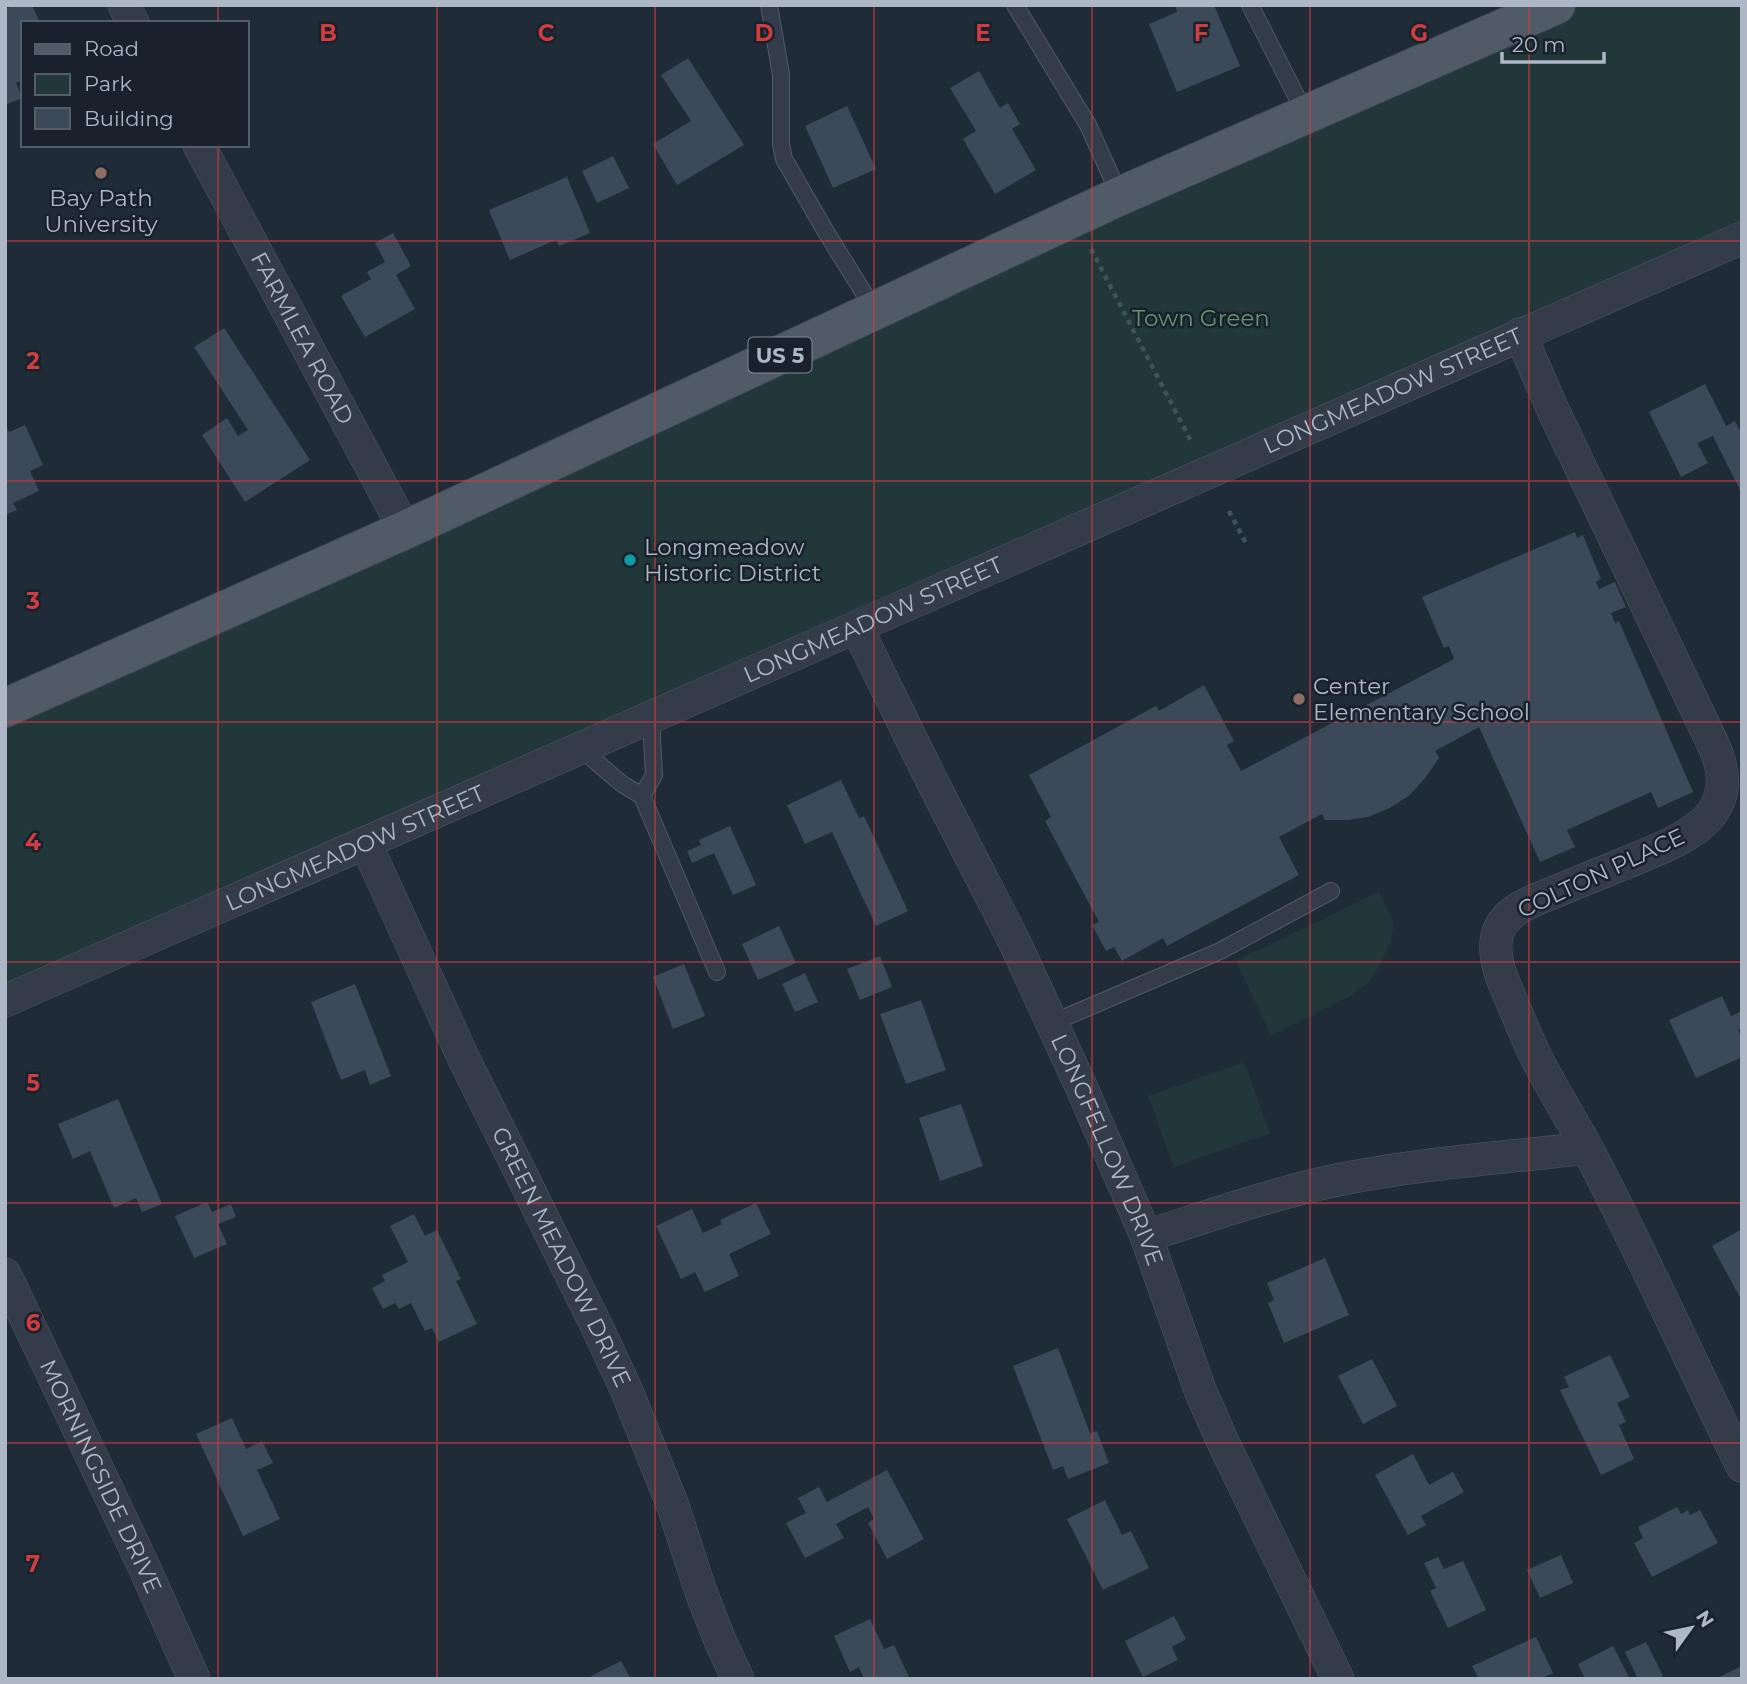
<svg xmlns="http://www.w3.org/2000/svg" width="1747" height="1684" font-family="Montserrat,sans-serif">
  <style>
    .green { fill: #223739 }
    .building { fill: #3b4958 }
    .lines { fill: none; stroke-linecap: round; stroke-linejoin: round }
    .lane-casing { stroke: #515a66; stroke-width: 18 }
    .street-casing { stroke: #515a66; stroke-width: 33 }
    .primary-casing { stroke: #3d4552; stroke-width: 40 }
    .path { stroke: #3f5456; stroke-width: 4.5; stroke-dasharray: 5 5; stroke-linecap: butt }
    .lane { stroke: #333c48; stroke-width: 16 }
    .street { stroke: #333c48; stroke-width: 32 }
    .primary { stroke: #515b68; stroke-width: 38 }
    .grid { fill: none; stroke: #d03d40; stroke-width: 2; stroke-opacity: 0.55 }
    .education-dot { fill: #8d6e63; stroke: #19212c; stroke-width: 2.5 }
    .culture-dot { fill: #0f9aa8; stroke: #19212c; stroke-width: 2.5 }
    .labels { text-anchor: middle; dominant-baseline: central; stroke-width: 5; stroke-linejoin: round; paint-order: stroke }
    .shield { fill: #19212c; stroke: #818a97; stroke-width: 2 }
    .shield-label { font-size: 21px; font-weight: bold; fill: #adb7c5 }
    .poi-label { font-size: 23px; fill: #adb7c5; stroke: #19212c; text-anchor: start }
    .park-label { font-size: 23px; fill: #65956f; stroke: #19212c }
    .street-label { font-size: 23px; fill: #adb7c5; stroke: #19212c }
    .grid-label { font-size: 23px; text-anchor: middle; font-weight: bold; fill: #d03d40; stroke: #19212c; stroke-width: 5; stroke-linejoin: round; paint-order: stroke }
  </style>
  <rect width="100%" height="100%" fill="#202b38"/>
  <path class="green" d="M1556,5H1742V238L5,1001V708Z
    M1379,892L1394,923L1391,940L1381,964L1369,982L1347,998L1271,1036L1236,961Z
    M1244,1062L1270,1133L1174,1167L1148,1096Z"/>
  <path class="building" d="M14,5H32L40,23H23V34L20,35L23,41V80L16,83L22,98L5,105V9Z
    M1175,5H1214L1240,66L1177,92L1149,24L1177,12Z
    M688,58L744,145L677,185L653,144L691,121L661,75Z
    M979,71L1000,108L1008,103L1020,124L1012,129L1036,170L995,194L963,139L976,131L950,88Z
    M847,106L876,169L833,188L805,126Z
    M613,156L629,188L597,203L582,171Z
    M567,177L590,233L559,246L556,240L510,260L489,210Z
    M393,233L411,266L396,275L415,309L365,337L341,296L371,279L367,272L385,262L375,243Z
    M224,328L310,460L245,502L202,435L227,418L238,436L248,430L194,347Z
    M1705,384L1726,426L1735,421L1742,435V494L1713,436L1697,443L1708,463L1681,477L1649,412Z
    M5,423L9,432L25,425L43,465L30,471L39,491L13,503L17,510L5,515Z
    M1575,532L1577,538L1583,535L1601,579L1596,582L1599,589L1615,582L1626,607L1611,613L1615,623L1619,621L1693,792L1658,808L1651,792L1567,830L1575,847L1540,862L1479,727L1435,751L1439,758L1426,777L1410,795L1390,808L1368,817L1349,820H1325L1322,814L1279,837L1299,875L1167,946L1163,938L1122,961L1114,947L1106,951L1092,925L1099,922L1045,821L1051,817L1029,775L1156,706L1159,711L1204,685L1234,741L1227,745L1241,771L1454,659L1449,646L1444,648L1422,597Z
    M841,780L859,818L864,816L908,911L876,926L832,832L805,844L787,805Z
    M730,826L756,885L733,895L714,853L692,863L687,851L701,845L699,840Z
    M779,926L796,963L758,980L742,944Z
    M880,956L892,987L860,1000L847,969Z
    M684,964L705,1016L673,1029L653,977Z
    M805,973L818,1002L795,1012L782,984Z
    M355,984L391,1076L370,1085L365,1070L341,1080L311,1002Z
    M1722,996L1731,1016L1742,1011V1028L1738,1030L1742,1037V1057L1696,1078L1669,1020Z
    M921,1000L946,1070L906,1084L880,1014Z
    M118,1099L162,1204L142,1212L136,1198L114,1208L90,1151L73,1159L58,1124Z
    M961,1104L983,1166L940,1181L919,1118Z
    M207,1202L212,1212L231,1204L236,1217L218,1224L227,1244L194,1258L175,1216Z
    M756,1203L771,1234L729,1254L739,1276L705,1292L695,1272L681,1279L656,1226L692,1209L703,1233L722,1224L720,1220Z
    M414,1214L425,1236L437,1230L461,1279L456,1281L477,1324L439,1342L432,1328L425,1331L411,1303L399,1309L395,1303L383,1309L372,1288L385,1281L382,1275L408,1262L390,1226Z
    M1742,1229V1301L1712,1246Z
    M1325,1258L1349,1315L1284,1343L1268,1303L1274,1300L1267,1283Z
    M1058,1348L1090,1433L1097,1431L1109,1463L1068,1479L1063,1466L1053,1470L1013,1366Z
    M1610,1355L1630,1397L1617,1403L1626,1422L1619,1425L1634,1459L1601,1475L1560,1390L1569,1387L1564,1377Z
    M1372,1359L1397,1406L1363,1424L1338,1376Z
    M232,1418L246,1449L262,1441L273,1463L257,1470L280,1519L243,1536L196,1434Z
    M1413,1454L1429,1485L1453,1472L1464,1492L1421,1516L1426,1525L1408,1535L1375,1475Z
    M887,1470L924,1539L887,1559L868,1523L874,1519L868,1507L836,1524L844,1538L805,1558L786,1523L806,1513L798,1498L819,1487L827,1502Z
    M1105,1500L1122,1535L1131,1531L1149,1568L1103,1590L1067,1519Z
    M1677,1507L1681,1514L1688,1510L1690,1515L1700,1510L1718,1543L1652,1577L1634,1543L1643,1538L1638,1527Z
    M1561,1555L1573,1583L1540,1598L1527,1570Z
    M1438,1557L1444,1569L1463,1561L1486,1610L1448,1628L1430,1591L1436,1588L1424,1563Z
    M1174,1616L1186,1639L1172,1647L1178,1660L1143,1677L1125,1641Z
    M870,1619L884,1649L894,1645L910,1679H864L859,1667L850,1672L834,1636Z
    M1536,1637L1553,1673L1541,1679H1479L1472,1666Z
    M1646,1642L1663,1676L1657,1679H1638L1625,1652Z
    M1613,1646L1629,1677L1626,1679H1585L1578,1664Z
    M621,1661L631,1679H593L591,1676Z
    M1742,1666V1679H1715Z"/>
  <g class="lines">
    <g class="lane-casing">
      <path id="lane" d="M769,5L781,75V144L784,159L826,232L875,311
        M1015,5L1088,125L1120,196
        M1250,5L1306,115
        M581,749L622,784L642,796L717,972
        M642,796L654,775L651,719
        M1052,1023L1220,951L1331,891"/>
    </g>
    <g class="street-casing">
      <g id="street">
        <path d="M124,5L133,23"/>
        <path id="s1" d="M199,145L405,530"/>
        <path d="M1520,334L1553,410L1713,744C1745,814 1689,837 1635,859C1609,870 1583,880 1557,891C1532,901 1499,911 1496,942C1494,965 1506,987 1514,1007C1522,1025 1529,1044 1538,1061C1553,1090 1571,1119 1587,1148C1642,1252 1690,1361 1742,1466"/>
        <path id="s2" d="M857,628L932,781L1015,943L1080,1084L1146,1236L1200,1390L1222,1440L1338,1679"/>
        <path id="s3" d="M366,844L462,1055L599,1331L626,1389L673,1506L701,1592L721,1643L738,1679"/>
        <path id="s4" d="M5,1001C585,749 1162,490 1742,238"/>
        <path d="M1146,1236C1209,1216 1271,1194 1337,1180C1419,1163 1504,1158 1587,1148"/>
        <path id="s5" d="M5,1274L145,1569L194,1679"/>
      </g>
    </g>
    <g class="primary-casing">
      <path id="primary" d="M5,708L405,530L1120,196L1556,5"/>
    </g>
    <path class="path" d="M1091,249L1192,443
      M1229,511L1247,545"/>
    <use href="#lane" class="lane"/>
    <use href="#street" class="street"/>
    <use href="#primary" class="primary"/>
  </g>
  <path class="grid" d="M218,5V23M437,5V1679M655,5V1679M874,5V1679M1092,5V1679M1310,5V1679M1529,5V1679M218,145V1679M5,241H1742M5,481H1742M5,722H1742M5,962H1742M5,1203H1742M5,1443H1742"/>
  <g class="education-dot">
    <circle cx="101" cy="173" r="7"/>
    <circle cx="1299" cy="699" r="7"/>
  </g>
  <circle class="culture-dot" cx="630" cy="560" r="7"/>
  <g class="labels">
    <rect class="shield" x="748.5" y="337.5" width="63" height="35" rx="5"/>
    <g class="shield-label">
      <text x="780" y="355">US 5</text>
    </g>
    <g class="poi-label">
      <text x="101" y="198" text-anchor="middle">Bay Path<tspan x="101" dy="26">University</tspan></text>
      <text x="644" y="547">Longmeadow<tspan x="644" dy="26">Historic District</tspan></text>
      <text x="1313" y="686">Center<tspan x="1313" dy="26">Elementary School</tspan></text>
    </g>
    <g class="park-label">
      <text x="1201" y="318">Town Green</text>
    </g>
    <g class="street-label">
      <text stroke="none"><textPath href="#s1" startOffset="219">FARMLEA ROAD</textPath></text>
      <text stroke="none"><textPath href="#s4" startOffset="1516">LONGMEADOW STREET</textPath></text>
      <text stroke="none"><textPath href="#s4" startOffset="948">LONGMEADOW STREET</textPath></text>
      <text stroke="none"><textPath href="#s4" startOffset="382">LONGMEADOW STREET</textPath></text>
      <text transform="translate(1601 873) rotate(-25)">COLTON PLACE</text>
      <text stroke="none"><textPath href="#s2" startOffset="579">LONGFELLOW DRIVE</textPath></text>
      <text stroke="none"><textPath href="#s3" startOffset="457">GREEN MEADOW DRIVE</textPath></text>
      <text stroke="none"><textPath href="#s5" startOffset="224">MORNINGSIDE DRIVE</textPath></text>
    </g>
  </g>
  <g class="grid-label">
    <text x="328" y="41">B</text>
    <text x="546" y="41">C</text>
    <text x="764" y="41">D</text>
    <text x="983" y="41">E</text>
    <text x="1201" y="41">F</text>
    <text x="1419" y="41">G</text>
    <text x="33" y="369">2</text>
    <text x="33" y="609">3</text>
    <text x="33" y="850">4</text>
    <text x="33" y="1091">5</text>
    <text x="33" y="1331">6</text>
    <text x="33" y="1572">7</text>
  </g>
  <rect width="1747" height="1684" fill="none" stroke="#adb7c5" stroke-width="14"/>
  <rect x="21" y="21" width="228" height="126" fill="#19212c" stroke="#545d69" stroke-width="2"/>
  <rect x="35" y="44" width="35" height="10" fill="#515b68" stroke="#545d69" stroke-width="2"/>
  <text x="84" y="56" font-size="21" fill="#adb7c5">Road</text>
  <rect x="35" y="74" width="35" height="21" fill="#223739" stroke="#545d69" stroke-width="2"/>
  <text x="84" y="91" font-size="21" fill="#adb7c5">Park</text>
  <rect x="35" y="108" width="35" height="21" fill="#3b4958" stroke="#545d69" stroke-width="2"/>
  <text x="84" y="126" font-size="21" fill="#adb7c5">Building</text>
  <g transform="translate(1691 1628) rotate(57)" stroke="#19212c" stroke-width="5" paint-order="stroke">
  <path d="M0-5L12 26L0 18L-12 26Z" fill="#adb7c5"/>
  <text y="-10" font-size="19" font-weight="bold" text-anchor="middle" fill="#adb7c5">N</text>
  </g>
  <path d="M1502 52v10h102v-10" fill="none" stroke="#adb7c5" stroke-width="3.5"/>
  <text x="1512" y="52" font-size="21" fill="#adb7c5" stroke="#19212c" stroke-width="5" paint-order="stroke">20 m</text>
</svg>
